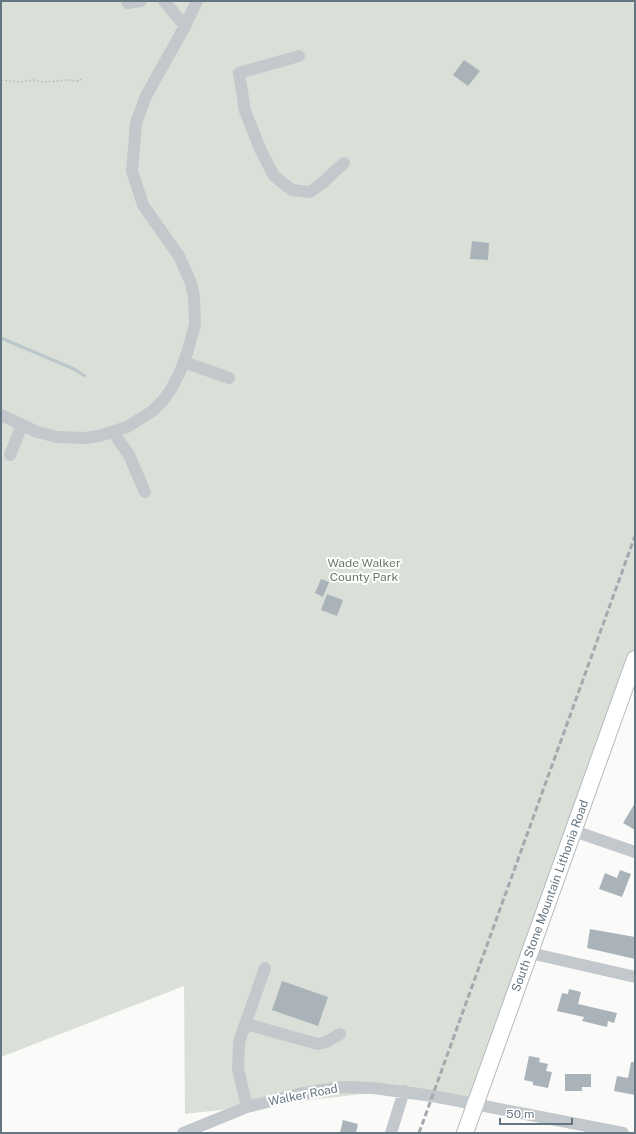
<svg xmlns="http://www.w3.org/2000/svg" width="636" height="1134" font-family="'Public Sans',sans-serif">
  <style>
    .green { fill: #dadfd7 }
    .lines { fill: none; stroke-linecap: round; stroke-linejoin: round }
    .stream { stroke: #bbc7cb; stroke-width: 3 }
    .building { fill: #aab3b9 }
    .major-casing { stroke: #b5babe; stroke-width: 18 }
    .path { stroke: #bbbfc2; stroke-width: 1.5; stroke-dasharray: 2 2; stroke-linecap: butt }
    .minor { stroke: #c3c8cc; stroke-width: 12 }
    .major { stroke: #fff; stroke-width: 16 }
    .rail { stroke: #a2aab0; stroke-width: 3; stroke-dasharray: 6 3; stroke-linecap: butt }
    .labels { text-anchor: middle; dominant-baseline: central; stroke-width: 4; stroke-linejoin: round; paint-order: stroke }
    .park-label { font-size: 12px; fill: #687a64; stroke: #fff }
    .street-label { font-size: 12px; fill: #657683; stroke: #fff }
  </style>
  <rect width="100%" height="100%" fill="#fafaf8"/>
  <path class="green" d="M1,1H635V682L474,1106L389,1091L185,1114L184,986L1,1057Z"/>
  <g class="lines">
    <path class="stream" d="M1,338L74,369L85,376"/>
  </g>
  <path class="building" d="M464,60L480,71L468,86L453,75Z
    M472,241L489,243L488,260L470,259Z
    M321,579L329,582L323,597L315,593Z
    M327,594L343,600L337,616L321,610Z
    M635,803V830L623,823Z
    M620,870L631,874L622,897L599,889L605,873L617,878Z
    M590,929L635,937V959L587,948Z
    M282,981L328,997L318,1026L272,1010Z
    M569,989L581,992L578,1004L617,1013L614,1023L608,1021L607,1027L582,1021L584,1017L557,1011L562,993L568,994Z
    M529,1056L540,1058L539,1062L548,1064L546,1071L552,1072L548,1088L533,1085V1082L524,1080Z
    M631,1062H635V1095L614,1091L617,1076L628,1078Z
    M565,1074H591V1087H582V1091H565Z
    M343,1120L358,1124L356,1133H340Z"/>
  <g class="lines">
    <g class="major-casing">
      <path id="major" d="M465,1133L635,659"/>
    </g>
    <path class="path" d="M1,80L20,82L33,80L44,82L67,80L77,81L84,78"/>
    <path class="minor" d="M127,1L128,3L141,1
      M164,1L185,26
      M299,56L239,73L245,111L261,151L274,176L292,190L310,192L321,184L344,163
      M184,362L229,378
      M1,415L37,432L57,437L85,438L99,436L127,427L151,412L162,402L170,391L180,372L188,350L195,324L194,297L191,283L179,256L143,205L132,171L136,123L146,96L185,26L197,1
      M113,432L129,455L145,492
      M10,455L22,425
      M574,831L635,852
      M530,953L635,977
      M246,1024L318,1044L326,1042L340,1034
      M247,1107L238,1069L239,1042L265,968
      M183,1133L247,1107L299,1094L322,1090L343,1087L373,1088L433,1096L623,1133
      M391,1133L404,1091"/>
    <use href="#major" class="major"/>
    <path class="rail" d="M419,1133L635,536"/>
  </g>
  <g class="labels">
    <g class="park-label">
      <text x="364" y="563">Wade Walker<tspan x="364" dy="14">County Park</tspan></text>
    </g>
    <g class="street-label">
      <text transform="translate(550 896) rotate(-70)">South Stone Mountain Lithonia Road</text>
      <text transform="translate(303 1095) rotate(-11)">Walker Road</text>
    </g>
  </g>
  <rect width="636" height="1134" fill="none" stroke="#657683" stroke-width="4"/>
  <path d="M500 1118v6h72v-6" fill="none" stroke="#657683" stroke-width="2"/>
  <text x="506" y="1118" font-size="12" fill="#657683" stroke="#ffffff" stroke-width="3" paint-order="stroke">50 m</text>
</svg>
